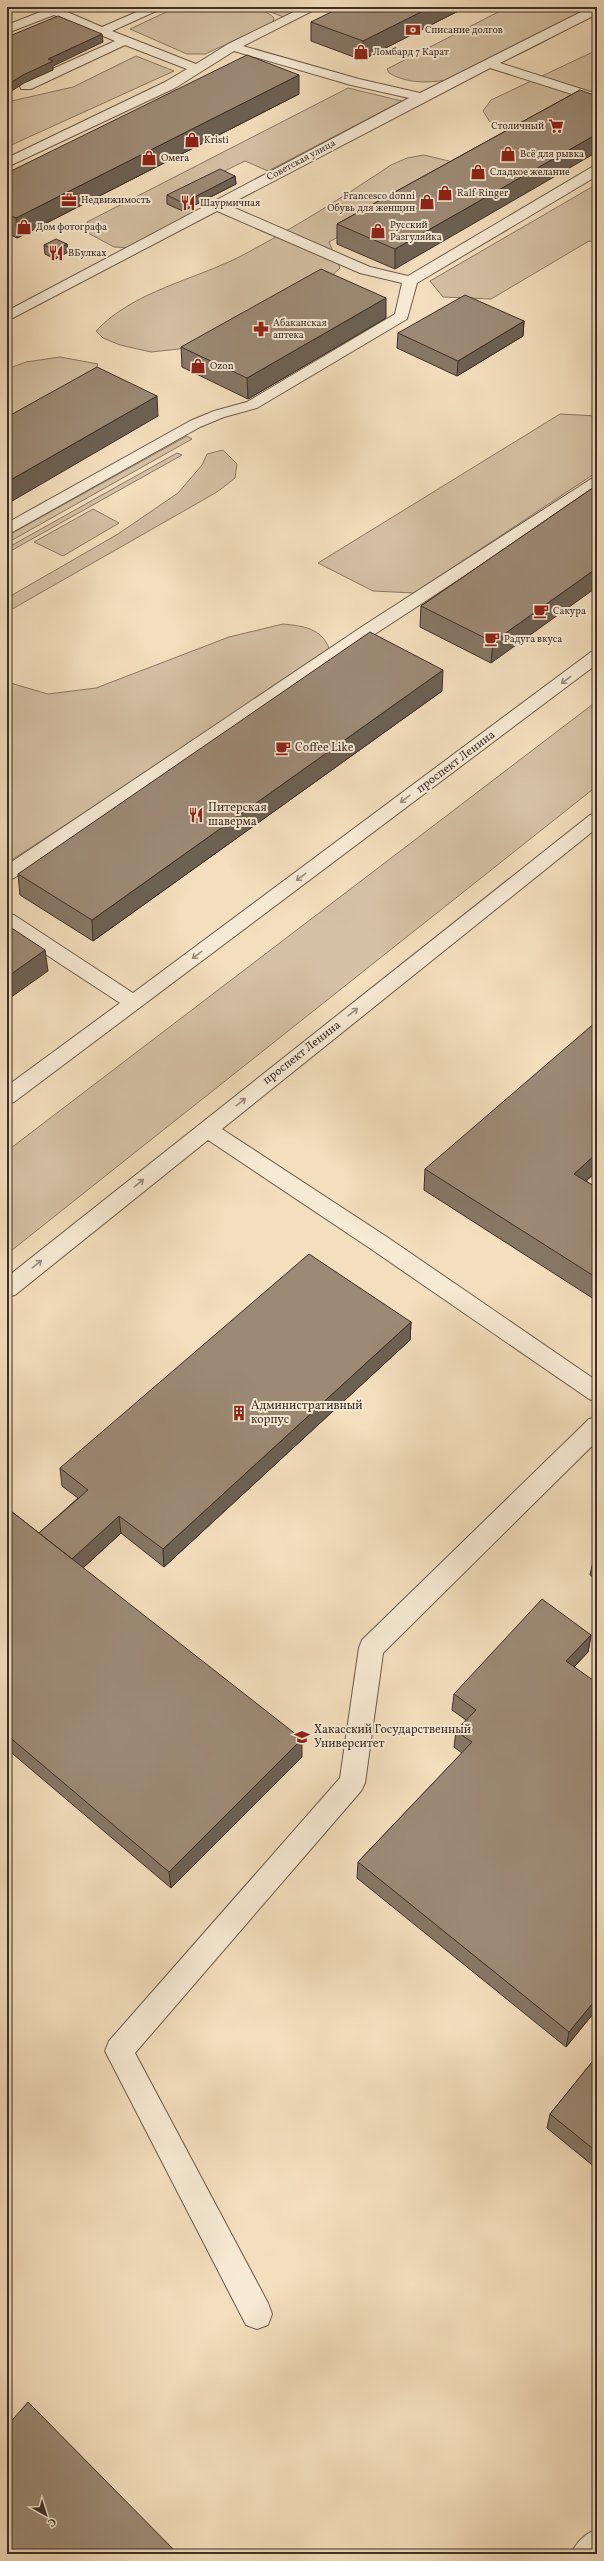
<svg xmlns="http://www.w3.org/2000/svg" width="604" height="2561" font-family="Vollkorn,serif">
  <style>
    .green { fill: #d4c0a4; stroke: #897866 }
    .lines { fill: none; stroke-linecap: round; stroke-linejoin: round }
    .minor-casing { stroke: #6b5b4d; stroke-width: 2 }
    .minor { fill: #f7ead4; fill-rule: evenodd }
    .wall { fill: #867765; stroke: #3e2f28 }
    .shaded-wall { fill: #6d6152; stroke: #3e2f28 }
    .building { fill: #9c8a75; stroke: #3e2f28 }
    .oneway { stroke: #9a8c7e }
    .labels { text-anchor: middle; dominant-baseline: central; stroke-width: 4; stroke-linejoin: round; paint-order: stroke }
    .far-poi-label { font-size: 10px; fill: #3e2f28; stroke: #f7ead4; text-anchor: start }
    .far-street-label { font-size: 10px; fill: #3e2f28; stroke: #f7ead4 }
    .poi-label { font-size: 12px; fill: #3e2f28; stroke: #f7ead4; text-anchor: start }
    .street-label { font-size: 12px; fill: #3e2f28; stroke: #f7ead4 }
  </style>
  <rect width="100%" height="100%" fill="#f3debd"/>
  <filter id="stains"><feTurbulence type="fractalNoise" baseFrequency=".005" numOctaves="4"/><feColorMatrix values="0 0 0 0 .2 0 0 0 0 .09 0 0 0 0 .02 0 0 0 .5 -.17"/></filter>
  <radialGradient id="worn" r=".72"><stop offset=".6" stop-color="#630" stop-opacity="0"/><stop offset="1" stop-color="#630" stop-opacity=".3"/></radialGradient>
  <path class="green" d="M177,7C201,7 258,0 274,18L273,23L205,54H187L130,29Z
    M258,7H317L291,20Z
    M508,7H597V13C546,39 445,106 389,73L387,69Z
    M597,50V88L521,125H503L490,122L483,111L491,100Z
    M136,56L174,71L7,147V102L73,87Z
    M348,88L402,101L268,171L245,161L168,199L203,213L136,248L114,247L88,233L87,222Z
    M424,155L449,161L455,166L456,171L329,242L340,268L327,280L179,349L151,352L120,345L103,338L96,331C133,291 195,280 243,255C294,228 343,197 391,165L407,158Z
    M597,184V243L589,241L491,299L443,297L430,281Z
    M60,357L98,364L95,372L7,422V369L26,362Z
    M560,414L597,416V472L414,593L373,591L318,563Z
    M187,436L192,439L7,543V536Z
    M223,450L237,464L235,478L217,492L7,612V598L118,534L178,493L202,465L207,454Z
    M177,453L182,455L7,553V548Z
    M93,509L119,523L63,556L34,542Z
    M283,624C303,626 321,628 329,648L307,667L7,863V682L48,694L96,688L229,637Z
    M597,701V786L7,1254V1151Z"/>
  <g class="lines">
    <g class="minor-casing">
      <path id="minor" d="M53,7H70L65,11L102,27L148,7H165L112,31L196,64L228,44L304,7H320L243,46L359,79L420,93L591,7H597V14L500,63L597,94V102L490,68L228,205L370,267L408,276L592,167L597,166V176L417,283L407,319L257,408L224,417L200,427L7,535V523L190,421L214,411L247,402L395,314L402,283L360,273L217,211L7,321V311L409,98L351,85L234,51L175,88L7,167V158L165,82L187,69L125,45L31,89H21L20,86L21,83L115,41L54,15L7,33V25Z
        M597,477V489L375,634L14,878L7,880V865L363,626L591,479Z
        M597,651V664L14,1102L7,1104V1086L120,1003L7,929V914L14,915L133,993L591,652Z
        M597,813V828L222,1129L387,1237L597,1381V1402L589,1399L371,1249L208,1140L15,1295L7,1297V1277L590,815Z
        M597,1417V1441L383,1653L365,1783L361,1791L135,2053L268,2303L272,2314L268,2325L257,2329L246,2325L105,2051L109,2041L340,1778L359,1648L362,1640L589,1419Z
        M597,2529V2554H571C577,2541 584,2535 597,2529Z"/>
    </g>
    <use href="#minor" class="minor"/>
  </g>
  <path class="wall" d="M466,7L362,60L311,41V22Z
    M580,90L395,269L337,244V224Z
    M299,94L17,238L7,233V173Z
    M235,176L236,184L183,211L167,204V195Z
    M67,244L68,252L55,259L45,254L44,245Z
    M386,318L248,399L182,367L181,347Z
    M524,321L523,336L457,376L397,348L398,333Z
    M597,485L491,663L420,627L421,606Z
    M442,691L93,941L20,895L18,874Z
    M425,1169L597,1171L586,1181L597,1188V1301L424,1190Z
    M411,1322L410,1340L164,1567L121,1533L83,1568L302,1757L171,1888L7,1749V1508L39,1533L78,1498L62,1486L60,1468Z
    M597,1553V1580L590,1575L594,1557Z
    M591,1635L588,1652L574,1667L597,2009L566,2047L357,1878L358,1862L462,1753L454,1747L456,1731L466,1720L452,1710L454,1694Z
    M597,2056V2169L547,2128L550,2114Z"/>
  <path class="shaded-wall" d="M431,7H466L362,60L363,41Z
    M102,34L103,42L53,66V70L24,83L7,94V85L48,59Z
    M299,75V94L17,238L16,218Z
    M597,134V152L395,269V249Z
    M235,176L236,184L183,211V203Z
    M67,244L68,252L55,259V250Z
    M386,298V318L248,399L247,378Z
    M524,321L523,336L457,376L458,361Z
    M157,396L158,416L7,504V482Z
    M597,568V587L491,663L493,642Z
    M443,670L442,691L93,941L92,920Z
    M45,950L48,971L7,1000V977Z
    M597,1153V1171L571,1195L574,1174Z
    M411,1322L410,1340L164,1567L163,1549Z
    M119,1516L121,1533L74,1576L71,1559Z
    M591,1635L588,1652L563,1678L566,1661Z
    M302,1739V1757L171,1888L169,1872Z
    M597,1998V2009L566,2047L569,2032Z"/>
  <path class="building" d="M341,7H431L363,41L311,22Z
    M58,16L102,34L48,59L53,61L23,75L7,85V37Z
    M247,55L299,75L16,218L7,214V173Z
    M580,90L597,96V134L395,249L337,224Z
    M220,169L235,176L183,203L167,195Z
    M56,239L67,244L55,250L44,245Z
    M321,269L386,298L247,378L181,347Z
    M465,295L524,321L458,361L398,333Z
    M97,367L157,396L7,482V417Z
    M597,485V568L493,642L421,606Z
    M370,632L443,670L92,920L18,874Z
    M7,925L45,950L7,977Z
    M597,1021V1153L574,1174L597,1188V1278L425,1169Z
    M309,1254L411,1322L163,1549L119,1516L72,1559L39,1533L88,1490L60,1468Z
    M7,1508L302,1739L169,1872L7,1735Z
    M597,1553V1559L594,1557Z
    M542,1599L591,1635L566,1661L597,1683V1998L569,2032L358,1862L472,1742L456,1731L476,1710L454,1694Z
    M597,2056V2152L550,2114Z
    M28,2402L178,2554H7V2426Z"/>
  <defs><path id="oneway-shaft" d="M-6 0H5M1.5-3L5.5 0L1.5 3" fill="none" stroke-width="1.6" stroke-linecap="round" stroke-linejoin="round"/></defs>
  <g class="oneway">
    <use href="#oneway-shaft" transform="translate(566 680) rotate(143)"/>
    <use href="#oneway-shaft" transform="translate(405 799) rotate(143)"/>
    <use href="#oneway-shaft" transform="translate(301 877) rotate(143)"/>
    <use href="#oneway-shaft" transform="translate(197 955) rotate(143)"/>
    <use href="#oneway-shaft" transform="translate(353 1012) rotate(-38)"/>
    <use href="#oneway-shaft" transform="translate(241 1102) rotate(-38)"/>
    <use href="#oneway-shaft" transform="translate(139 1183) rotate(-39)"/>
    <use href="#oneway-shaft" transform="translate(37 1264) rotate(-39)"/>
  </g>
  <defs>
    <g id="bank-bare" transform="scale(1.2)"><path d="M-6-4H6V4H-6ZM0-2.3a2.3 2.3 0 1 0 0 4.6a2.3 2.3 0 1 0 0-4.6Z" fill="#8f2418" stroke="#f7ead4" stroke-width="2.5" paint-order="stroke"/></g>
    <g id="shop-bare" transform="scale(1.2)"><path d="M-5-2.5h2.3a2.7 3.5 0 0 1 5.4 0H5L5.5 6h-11ZM-1.5-2.5h3a1.5 2.3 0 0 0-3 0Z" fill="#8f2418" stroke="#f7ead4" stroke-width="2.5" paint-order="stroke"/></g>
    <g id="supermarket-bare" transform="scale(1.2)"><path d="M-6-5.5h2.5l.6 2H6L4.5 2H-2.5L-4.4-4H-6ZM-1.5 3.2a1.3 1.3 0 1 0 .1 0ZM3 3.2a1.3 1.3 0 1 0 .1 0Z" fill="#8f2418" stroke="#f7ead4" stroke-width="2.5" paint-order="stroke"/></g>
    <g id="office-bare" transform="scale(1.2)"><path d="M-6-3h4V-5.5h4V-3h4V5H-6ZM-1-4.5V-3h2v-1.5ZM-6 0V1H6V0Z" fill="#8f2418" stroke="#f7ead4" stroke-width="2.5" paint-order="stroke"/></g>
    <g id="restaurant-bare" transform="scale(1.2)"><path d="M-5-6h1v4h1v-4h1v4h1v-4h1v5L-1.5 .5V6h-2V.5L-5-1ZM5-6V6H3V1.5H1.5Q1.5-4 5-6Z" fill="#8f2418" stroke="#f7ead4" stroke-width="2.5" paint-order="stroke"/></g>
    <g id="pharmacy-bare" transform="scale(1.2)"><path d="M-2-6h4v4h4v4h-4v4h-4v-4h-4v-4h4Z" fill="#8f2418" stroke="#f7ead4" stroke-width="2.5" paint-order="stroke"/></g>
    <g id="cafe-bare" transform="scale(1.2)"><path d="M-5.5-4.5H6V0H3Q3 3.5 0 3.5H-2.5Q-5.5 3.5-5.5 0ZM3-3.2v2h1.7v-2ZM-6 4.5H4V6H-6Z" fill="#8f2418" stroke="#f7ead4" stroke-width="2.5" paint-order="stroke"/></g>
    <g id="building-bare" transform="scale(1.2)"><path d="M-4-6H4V6H1V3H-1V6H-4ZM-2.5-4.3h1.7v1.8h-1.7ZM.8-4.3h1.7v1.8H.8ZM-2.5-1h1.7V.8h-1.7ZM.8-1h1.7V.8H.8Z" fill="#8f2418" stroke="#f7ead4" stroke-width="2.5" paint-order="stroke"/></g>
    <g id="university-bare" transform="scale(1.2)"><path d="M0-5L7-2L0 1L-7-2ZM-4 1L0 2.5L4 1V4Q0 6-4 4Z" fill="#8f2418" stroke="#f7ead4" stroke-width="2.5" paint-order="stroke"/></g>
  </defs>
  <g fill-rule="evenodd">
    <use href="#bank-bare" x="413" y="30"/>
    <use href="#shop-bare" x="361" y="52"/>
    <use href="#supermarket-bare" x="556" y="126"/>
    <use href="#shop-bare" x="192" y="140"/>
    <use href="#shop-bare" x="508" y="154"/>
    <use href="#shop-bare" x="149" y="158"/>
    <use href="#shop-bare" x="478" y="172"/>
    <use href="#shop-bare" x="445" y="193"/>
    <use href="#office-bare" x="69" y="200"/>
    <use href="#shop-bare" x="427" y="202"/>
    <use href="#restaurant-bare" x="188" y="203"/>
    <use href="#shop-bare" x="24" y="227"/>
    <use href="#shop-bare" x="378" y="231"/>
    <use href="#restaurant-bare" x="56" y="253"/>
    <use href="#pharmacy-bare" x="261" y="329"/>
    <use href="#shop-bare" x="198" y="366"/>
    <use href="#cafe-bare" x="541" y="611"/>
    <use href="#cafe-bare" x="492" y="639"/>
    <use href="#cafe-bare" x="283" y="748"/>
    <use href="#restaurant-bare" x="196" y="815"/>
    <use href="#building-bare" x="239" y="1413"/>
    <use href="#university-bare" x="302" y="1737"/>
  </g>
  <g class="labels">
    <g class="far-poi-label">
      <text x="425" y="30">Списание долгов</text>
      <text x="373" y="52">Ломбард 7 Карат</text>
      <text x="544" y="126" text-anchor="end">Столичный</text>
      <text x="204" y="140">Kristi</text>
      <text x="520" y="154">Всё для рывка</text>
      <text x="161" y="158">Омега</text>
      <text x="490" y="172">Сладкое желание</text>
      <text x="457" y="193">Ralf Ringer</text>
      <text x="415" y="196" text-anchor="end">Francesco donni<tspan x="415" dy="12">Обувь для женщин</tspan></text>
      <text x="81" y="200">Недвижимость</text>
      <text x="200" y="203">Шаурмичная</text>
      <text x="390" y="225">Русский<tspan x="390" dy="12">Разгуляйка</tspan></text>
      <text x="36" y="227">Дом фотографа</text>
      <text x="68" y="253">ВБулках</text>
      <text x="273" y="323">Абаканская<tspan x="273" dy="12">аптека</tspan></text>
      <text x="210" y="366">Ozon</text>
      <text x="553" y="611">Сакура</text>
      <text x="504" y="639">Радуга вкуса</text>
    </g>
    <g class="far-street-label">
      <text transform="translate(301 160) rotate(-28)">Советская улица</text>
    </g>
    <g class="poi-label">
      <text x="295" y="748">Coffee Like</text>
      <text x="208" y="808">Питерская<tspan x="208" dy="14">шаверма</tspan></text>
      <text x="251" y="1406">Административный<tspan x="251" dy="14">корпус</tspan></text>
      <text x="314" y="1730">Хакасский Государственный<tspan x="314" dy="14">Университет</tspan></text>
    </g>
    <g class="street-label">
      <text transform="translate(456 762) rotate(-37)">проспект Ленина</text>
      <text transform="translate(302 1053) rotate(-38)">проспект Ленина</text>
    </g>
  </g>
  <rect width="604" height="2561" fill="none" stroke="#f3debd" stroke-width="24"/>
  <rect x="8" y="8" width="588" height="2545" fill="none" stroke="#3e2f28" stroke-width="2"/>
  <rect x="12" y="12" width="580" height="2537" fill="none" stroke="#3e2f28"/>
  <g transform="translate(46 2515) rotate(141)" stroke="#f7ead4" stroke-width="3" paint-order="stroke">
  <path d="M0-3L7 15L0 10L-7 15Z" fill="#3e2f28"/>
  <text y="-6" font-size="11" font-weight="bold" text-anchor="middle" fill="#3e2f28">С</text>
  </g>
  <rect width="100%" height="100%" filter="url(#stains)"/>
  <rect width="100%" height="100%" fill="url(#worn)"/>
</svg>
